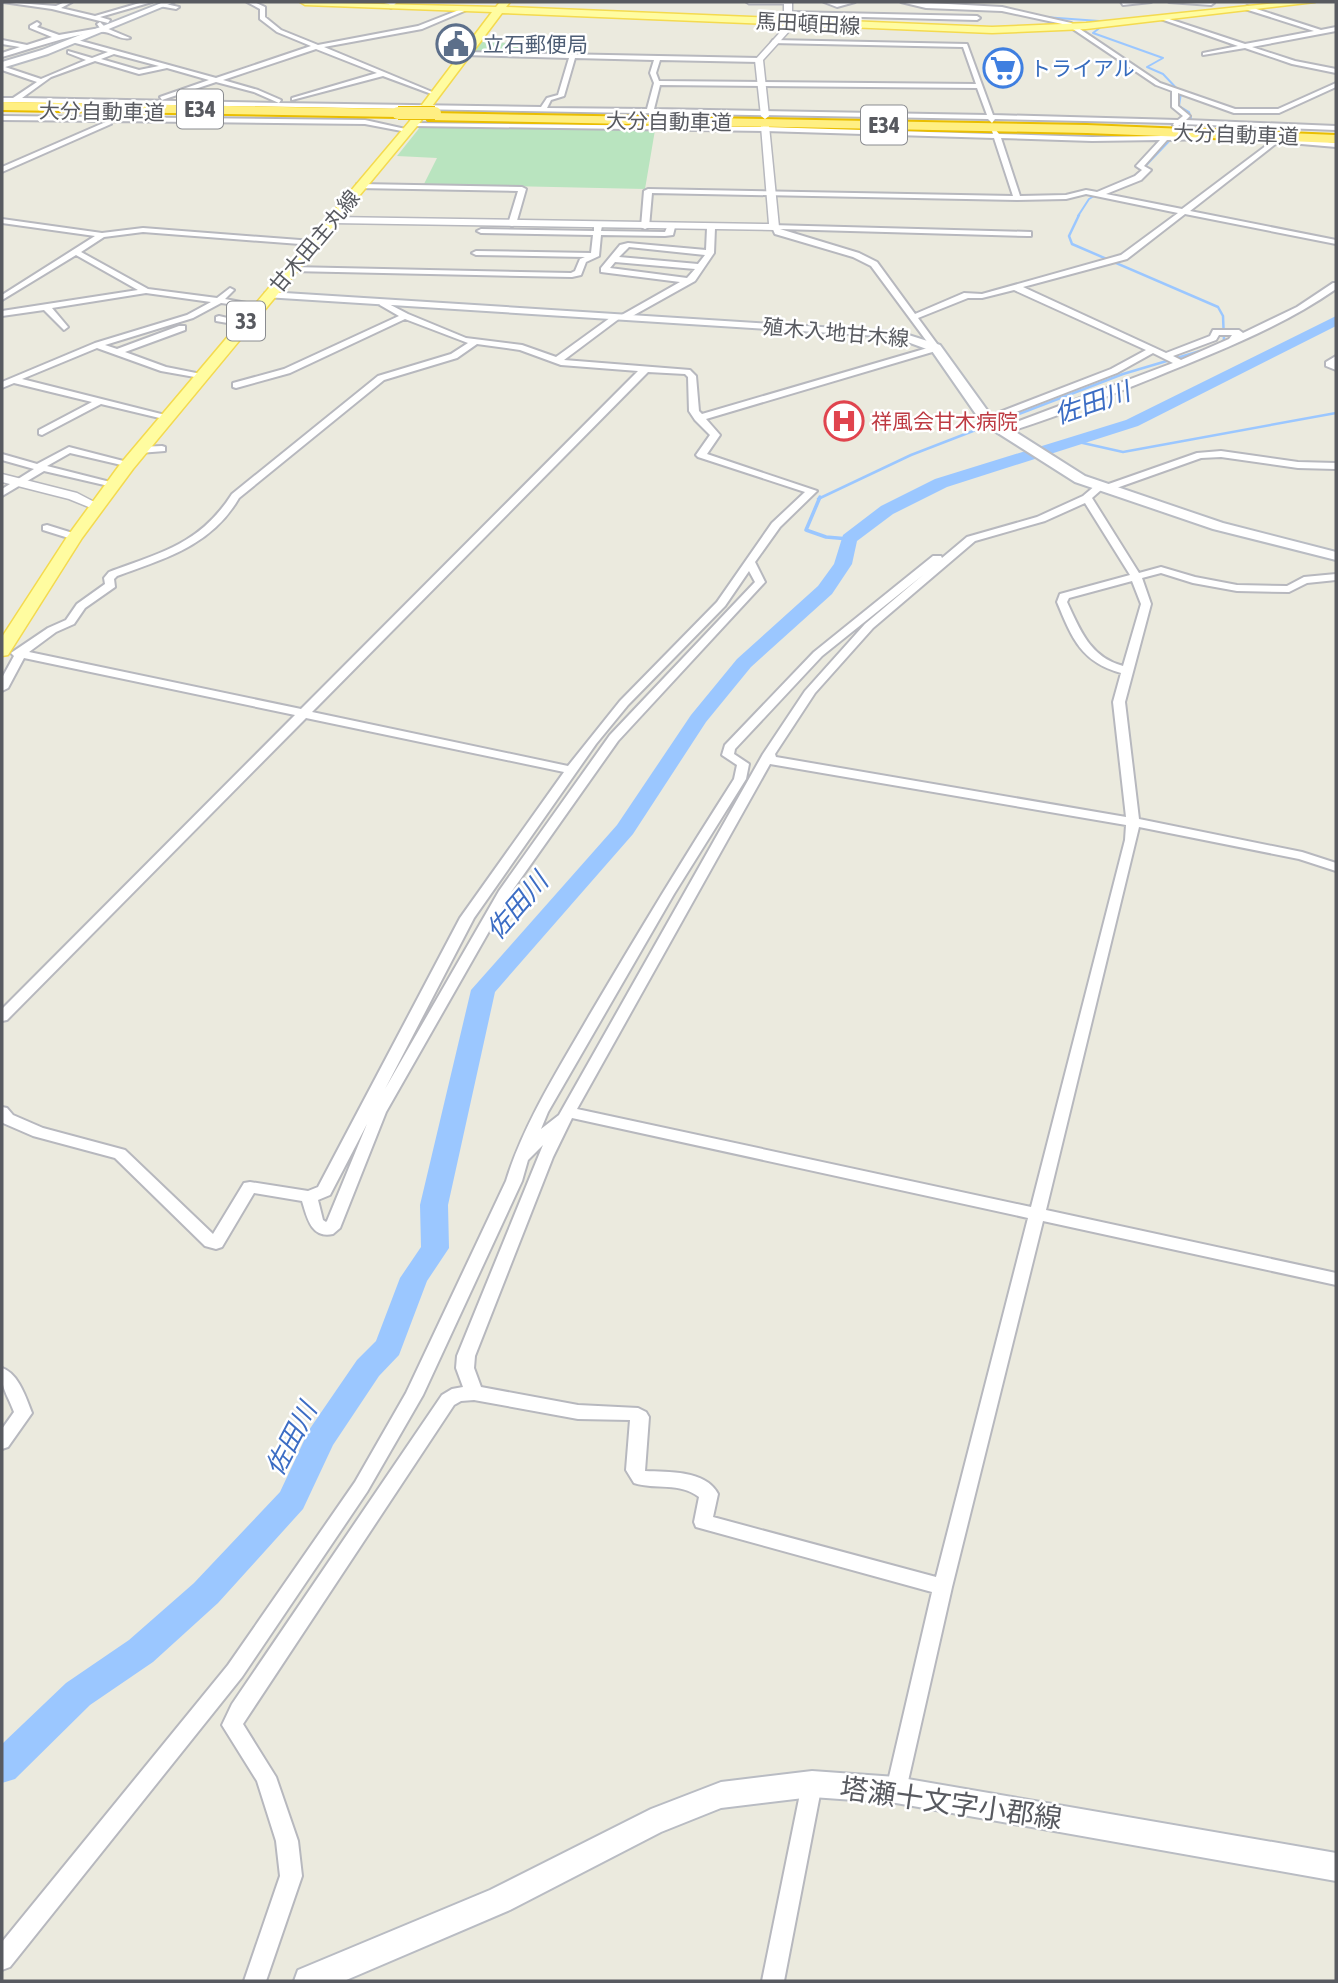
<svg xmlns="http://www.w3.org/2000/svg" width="1338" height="1983" font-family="'Asap Condensed','Noto Sans JP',sans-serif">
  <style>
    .green { fill: #b9e4bf }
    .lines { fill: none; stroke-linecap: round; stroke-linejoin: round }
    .stream-far2 { stroke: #9bc7ff; stroke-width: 2 }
    .stream-far1 { stroke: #9bc7ff; stroke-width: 2.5 }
    .stream { stroke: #9bc7ff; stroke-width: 3.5 }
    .river { fill: #9bc7ff; fill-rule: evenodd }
    .minor-tunnel { stroke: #c6c6be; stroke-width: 7; stroke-dasharray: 7 3.5; stroke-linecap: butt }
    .minor-casing { stroke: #b7b8be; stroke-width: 4 }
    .tertiary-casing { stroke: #b7b8be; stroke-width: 3 }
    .secondary-casing { stroke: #b9bcc3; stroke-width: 4 }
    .primary-casing { stroke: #f4da4f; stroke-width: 3 }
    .motorway-casing { stroke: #eabe00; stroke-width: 4 }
    .minor { fill: #fff; fill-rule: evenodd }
    .tertiary { fill: #fff; fill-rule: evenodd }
    .secondary { fill: #fff; fill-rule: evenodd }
    .primary { fill: #fffca0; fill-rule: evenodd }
    .motorway { fill: #ffef82; fill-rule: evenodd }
    .motorway-bridge-casing { stroke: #eabe00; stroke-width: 14; stroke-linecap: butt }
    .motorway-bridge { stroke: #ffef82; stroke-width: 12 }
    .labels { text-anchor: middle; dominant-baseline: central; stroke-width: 5; stroke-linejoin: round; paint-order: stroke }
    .far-street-label { font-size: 21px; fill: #585a60; stroke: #fff }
    .far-service-label { font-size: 21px; fill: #4e5e75; stroke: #fff; text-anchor: start }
    .far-shop-label { font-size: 21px; fill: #366cbe; stroke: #fff; text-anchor: start }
    .far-health-label { font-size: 21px; fill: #be3a42; stroke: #fff; text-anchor: start }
    .shield { fill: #fff; stroke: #8a8c90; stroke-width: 2 }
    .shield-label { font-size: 23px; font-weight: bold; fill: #585a60 }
    .water-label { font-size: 26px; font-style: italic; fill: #3c6dc4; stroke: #fff }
    .near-street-label { font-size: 28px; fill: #585a60; stroke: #fff }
  </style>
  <rect width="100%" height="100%" fill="#ebeade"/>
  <path class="green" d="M481,42L565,45L562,56L473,53Z
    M421,126L655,130L645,189L424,184L437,158L397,156Z"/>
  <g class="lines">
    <path class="stream-far2" d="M941,4L988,6
      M1000,7L1025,13
      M1044,17L1099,21
      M1102,26L1093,33L1163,58L1147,67L1163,74L1181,93L1179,106L1189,112L1191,118L1180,130
      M1135,177L1173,137
      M1078,216L1089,199L1111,186"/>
    <path class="stream-far1" d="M1079,215L1069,236L1072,244L1218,307L1223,316L1224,340L1219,344
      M998,422L1123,374L1207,349
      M1074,441L1123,452L1336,413
      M818,499L911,455L986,426"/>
    <path class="stream" d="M820,497L806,530L826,537L849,539"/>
    <path class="river" d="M1336,316V326L1138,426L947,487L893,514L857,541L852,564L832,594L751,667L706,722L633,834L495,992L448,1205L449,1248L427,1281L399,1355L379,1376L333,1445L303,1509L218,1603L153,1662L90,1705L15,1779L2,1783V1744L66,1683L129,1640L194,1583L280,1492L309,1430L357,1360L376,1341L400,1278L421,1247L420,1205L471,990L617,825L691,715L737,659L818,586L834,564L843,535L881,506L935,479L1126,420Z"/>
    <path class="minor-tunnel" d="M123,116L145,105"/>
    <g class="minor-casing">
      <path id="minor" d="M3,2L56,6L65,2H72L61,8L95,16L143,2H152L100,17L110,20L108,23L52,9Z
        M247,2H254L265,7V17L281,30L318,45L418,26L464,8L469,9L422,29L324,47L437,94V96L383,76L292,100V98L377,73L316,49L223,80L258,90L281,100L279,103L541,107L547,98L558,95L569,58L463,55L465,52L759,58L762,60L759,62L660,60L656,73L659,81L976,84L963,47L771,43L773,40L967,44L993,115L1178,120L1183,116L1172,107V91L1156,85L1067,25L1002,11L926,8L901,2H912L1002,7L1071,23L1160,83L1235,109H1278L1336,83V87L1279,113H1234L1178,93V106L1190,116L1186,120L1336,126V130L1182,124L1176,127L1173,125L1174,123L995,119L992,123L988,119L2,102V98H13L37,82L2,70V66L41,79L86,60L68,53V51L92,58L108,52L72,42L74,39L216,78L311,46L277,32L260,19V9ZM114,54L159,66L139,70L101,59ZM575,58L654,60L650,73L654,83L647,109L547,108L551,100L564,96ZM95,61L139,74L167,68L209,80L160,97L162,100L216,82L254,92L279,103L22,98L51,77ZM660,85L977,88L987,115L654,109Z
        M379,2H395L396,3L391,8L389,4Z
        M824,2H855L837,7Z
        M1121,2H1151L1123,5Z
        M1169,2H1213L1214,3L1211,5Z
        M161,3L179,7L176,9L159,6Z
        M1247,6L1321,30L1336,27V31L1252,47L1295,61L1336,69V73L1292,64L1245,48L1203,55V53L1238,46L1158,18L1163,17L1245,44L1314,31L1245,9Z
        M789,12L977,16L980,18L977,20L787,15Z
        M37,22L40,24L37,27L59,35L100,28L97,24L100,22L106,28L130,38C120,41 110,30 99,32C65,36 34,48 2,57V53L20,47L2,44V40L27,45L52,37L30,28V26Z
        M2,116L365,120L410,130L407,132L365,124L110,121L111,124L2,172V167L108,121L2,120Z
        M411,123L765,127L993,134L992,131L995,129L999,134L1092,137L1162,136L1166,132L1169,136H1208L1206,139L1167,140L1144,166L1151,170L1141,180L1106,194L1182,209L1271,142L1266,140V138L1276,136L1336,143V147L1278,142L1190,211L1336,240V244L1185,214L1127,259L1023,287L1166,353L1210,336L1213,330H1239L1243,333L1297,307L1333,283H1336V289C1280,328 1216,352 1153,378C1103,398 1052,419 1001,434L998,433V429L1173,363L1153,353L1117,373L990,422H984V418L1111,369L1146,350L1014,290L982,298H968L918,318L940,348L939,350L706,419L720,435L707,454L817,491L780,527L755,562L765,582L618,741L512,891L386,1112L340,1228L333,1234C311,1239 307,1217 302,1201L254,1193L222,1247L216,1249L205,1246L115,1158L33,1136L3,1123L2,1107L7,1108L13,1115L43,1128L125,1150L213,1234L244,1183L250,1182L308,1191L318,1187L460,918L564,772L306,718L7,1020L2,1021V1009L295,715L24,658L8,688L2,691V678L14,656L11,653L48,628L66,620L77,604L105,584L104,578L109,572C162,552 200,544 232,494L378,376L451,354L468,343L405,319L290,373L236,388L233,387V383L284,369L399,316L380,305L379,303L383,301L408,314L466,338L522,345L556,357L614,315L620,316L680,282L601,272V268L620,245L628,243L706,250L707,228L711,226L715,228L714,253L695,281L627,319L620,318L564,360L690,370L696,376L699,411L702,414L931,347L871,266L853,257L775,234L771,225L1031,232V236H1028L780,229L859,253L877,262L915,314L964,293L982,294L1121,255L1178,213L1086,194L1066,199L1017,200L652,193L649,227L645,229L641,227L644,191L648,189L1013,196L994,138L765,131L413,126ZM1001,138L1092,141L1160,140L1136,166L1142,170L1135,176L1097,192L1086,190L1066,195L1020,196ZM629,247L705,255L698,264L619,257ZM615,262L695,269L687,278L610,268ZM1219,335H1232L1229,339L1181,360L1173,356L1216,340ZM477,344L520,350L561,365L638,371L301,709L29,652L56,632L74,624L85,608L115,587L114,579L117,576C166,558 211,546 239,498L384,380L457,358ZM648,372L685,374L688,377L689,411L695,420L710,435L696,455L698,457L805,492L772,523L717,602L620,701L568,766L312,712ZM749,571L755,582L610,735L499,891L385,1089L474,918L596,744L628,705L725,606ZM367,1124L327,1221L326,1222L323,1220L318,1200L330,1195Z
        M360,184L522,187L526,189L516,224L512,226L508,224L518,191L357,188V184Z
        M2,219L102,233L143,228L313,241L317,243L313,245L143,232L104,237L81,252L148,289L217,298L230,288L234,290L225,299L263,306L259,308L221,303L193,318L105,345L117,349L179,326H185V330L125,352L166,367L206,375V379L161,371L97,348L22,379L173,417L168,420L101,404L42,435L39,434V430L92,402L14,383L2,388V382L95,343L187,315L211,302L146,293L52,308L68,327L64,330L44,310L2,316V311L138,290L76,255L2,300V295L95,236L2,223Z
        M598,224L602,226L601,231L665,232L668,225L675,227L673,235L665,236L601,235L599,256L586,262L581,275L572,277L291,271L287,269L291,267L571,273L575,271L580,259L585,257L476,255L472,253L476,251L591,253L593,235L481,233L477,231L481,229L594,231V226Z
        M219,316L249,323L245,326L216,321V317Z
        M1336,356V370L1326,366V362Z
        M162,446L165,447V451L139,453L134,450L139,447Z
        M69,447L135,464L130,467L70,453L47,466L118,484L113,487L44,471L2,496V489L34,469L2,460V454L37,464Z
        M1221,451L1298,462L1336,463V469L1298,468L1221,457L1201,458L1108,491L1101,490L1092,498L1139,573L1161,567L1195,577L1237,585L1287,586L1304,577L1336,574V580L1307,583L1289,592L1237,591L1193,583L1161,573L1142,578L1151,604L1125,702L1139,819L1302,852L1336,863V871L1299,859L1139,827L1046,1210L1336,1273V1285L1043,1221L952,1587L906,1790L903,1797L896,1800L889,1797L886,1790L932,1592L696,1527L694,1522L699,1497C680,1482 655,1490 634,1483L626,1470L630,1420L578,1419L474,1400L461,1401L454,1405L243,1724L276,1777L298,1841L302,1876L266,1981H244L280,1876L276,1841L257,1781L222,1725L232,1704L442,1395L452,1389L463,1387L456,1368L457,1356L543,1145L528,1160L522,1181L423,1395L367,1492L242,1677L10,1967L2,1970V1942L228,1665L355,1482L406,1393L506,1181C524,1123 558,1070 589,1016C636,936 684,857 734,779L737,765L722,755L725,745L814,652L933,556H941L942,558L967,537L1037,517L1083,496L1096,485L1103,486L1197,453ZM1085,503L1130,575L1060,594L1057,602C1072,638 1081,662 1121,673L1113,702L1126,817L776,757L775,754L815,693L873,628L975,541L1045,521ZM923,575L865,624L805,691L763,754L559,1115L541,1129L548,1112L674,894L746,779L749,764L734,754L735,749L822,656ZM1132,581L1141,604L1123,666C1090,657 1080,630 1067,602L1069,598ZM770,764L1126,825L1125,840L1031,1207L577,1109ZM572,1118L1028,1218L936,1577L713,1517L718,1494C706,1470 668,1472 645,1471L649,1417L646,1412L638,1408L578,1405L481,1387L474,1368L475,1356L553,1157Z
        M47,525L79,535L80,537L75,540L43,530V526Z
        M2,1368C19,1374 26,1398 32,1413L8,1447L2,1449V1429L14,1412C7,1393 1,1390 2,1368Z
        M812,1774L819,1777L822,1784L784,1981H762L802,1784L805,1777Z"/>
    </g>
    <g class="tertiary-casing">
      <path id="tertiary" d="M746,2H792V28L763,60L769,116L765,119L761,116L755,60L784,28V4H749Z
        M765,123L769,126L779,227L774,230L332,223L327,220L332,217L769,224L761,126Z
        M2,474L77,493L102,506L96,510L69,499L2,482Z"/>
    </g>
    <g class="secondary-casing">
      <path id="secondary" d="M164,2H174L48,54L2,68V62L42,50Z
        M269,292L899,332L940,345L992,417L1085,476L1223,523L1336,552V560L1213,529L1075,482L982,423L932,351L894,337L265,297V293Z
        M812,1771L896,1777L1336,1853V1881L896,1803L812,1797L721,1808L661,1832L510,1910L344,1981H294L298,1970L490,1890L651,1809L721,1782Z"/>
    </g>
    <g class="primary-casing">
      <path id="primary" d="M300,2L496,7L500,2H510L506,7L992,27L1086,23L1286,2H1315L1086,29L992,33L502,13L417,126L133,469L82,538L8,655L2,656V637L67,537L121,463L409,122L492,12L305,5Z"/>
    </g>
    <g class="motorway-casing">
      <path id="motorway" d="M2,102L398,109L404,113L398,117L2,110Z
        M432,113L1087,125L1336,135V143L1087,133L428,120L426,117Z"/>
    </g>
    <use href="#minor" class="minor"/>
    <use href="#tertiary" class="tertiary"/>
    <use href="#secondary" class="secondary"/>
    <use href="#primary" class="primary"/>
    <use href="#motorway" class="motorway"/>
    <g class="motorway-bridge-casing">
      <path id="motorway-bridge" d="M398,113H435"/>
    </g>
    <use href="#motorway-bridge" class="motorway-bridge"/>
  </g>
  <defs>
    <g id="civic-ring" transform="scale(2.0125)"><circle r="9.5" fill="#fff" stroke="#5c6f8a" stroke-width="1.5"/><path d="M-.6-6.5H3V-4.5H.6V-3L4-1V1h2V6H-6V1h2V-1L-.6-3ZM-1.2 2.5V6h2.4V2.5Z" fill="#5c6f8a"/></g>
    <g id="supermarket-ring" transform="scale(2.0125)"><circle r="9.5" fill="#fff" stroke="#3f7fe0" stroke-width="1.5"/><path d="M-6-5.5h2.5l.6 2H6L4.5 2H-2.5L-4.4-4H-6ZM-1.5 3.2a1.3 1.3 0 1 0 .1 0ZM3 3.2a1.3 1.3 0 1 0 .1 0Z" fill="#3f7fe0"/></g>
    <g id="hospital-ring" transform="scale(2.0125)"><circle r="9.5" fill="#fff" stroke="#e0444e" stroke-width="1.5"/><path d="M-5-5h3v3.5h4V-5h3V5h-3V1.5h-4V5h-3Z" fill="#e0444e"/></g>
  </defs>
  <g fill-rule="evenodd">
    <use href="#civic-ring" x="456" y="44"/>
    <use href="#supermarket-ring" x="1003" y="68"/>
    <use href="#hospital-ring" x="844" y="421"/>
  </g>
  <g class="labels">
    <g class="far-street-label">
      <text transform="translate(808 23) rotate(3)">馬田頓田線</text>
      <text transform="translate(102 111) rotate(1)">大分自動車道</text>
      <text transform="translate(669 121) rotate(1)">大分自動車道</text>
      <text transform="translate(1236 134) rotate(2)">大分自動車道</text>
      <text transform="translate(314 241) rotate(-50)">甘木田主丸線</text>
      <text transform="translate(836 332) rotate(5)">殖木入地甘木線</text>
    </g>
    <g class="far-service-label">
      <text x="483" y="44">立石郵便局</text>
    </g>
    <g class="far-shop-label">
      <text x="1030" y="68">トライアル</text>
    </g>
    <g class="far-health-label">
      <text x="871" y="421">祥風会甘木病院</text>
    </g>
    <g class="shield">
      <rect x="177" y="89.5" width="46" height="39" rx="5"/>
      <rect x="861" y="105.5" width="46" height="39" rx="5"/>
      <rect x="227" y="301.5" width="38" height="39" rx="5"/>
    </g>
    <g class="shield-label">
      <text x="200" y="109">E34</text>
      <text x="884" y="125">E34</text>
      <text x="246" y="321">33</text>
    </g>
    <g class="water-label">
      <text transform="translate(1092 403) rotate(-19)">佐田川</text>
      <text transform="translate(517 906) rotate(-49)">佐田川</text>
      <text transform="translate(291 1439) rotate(-62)">佐田川</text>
    </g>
    <g class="near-street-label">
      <text transform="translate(951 1803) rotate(8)">塔瀬十文字小郡線</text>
    </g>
  </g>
  <rect width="1338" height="1983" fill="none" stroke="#585a60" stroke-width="7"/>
</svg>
